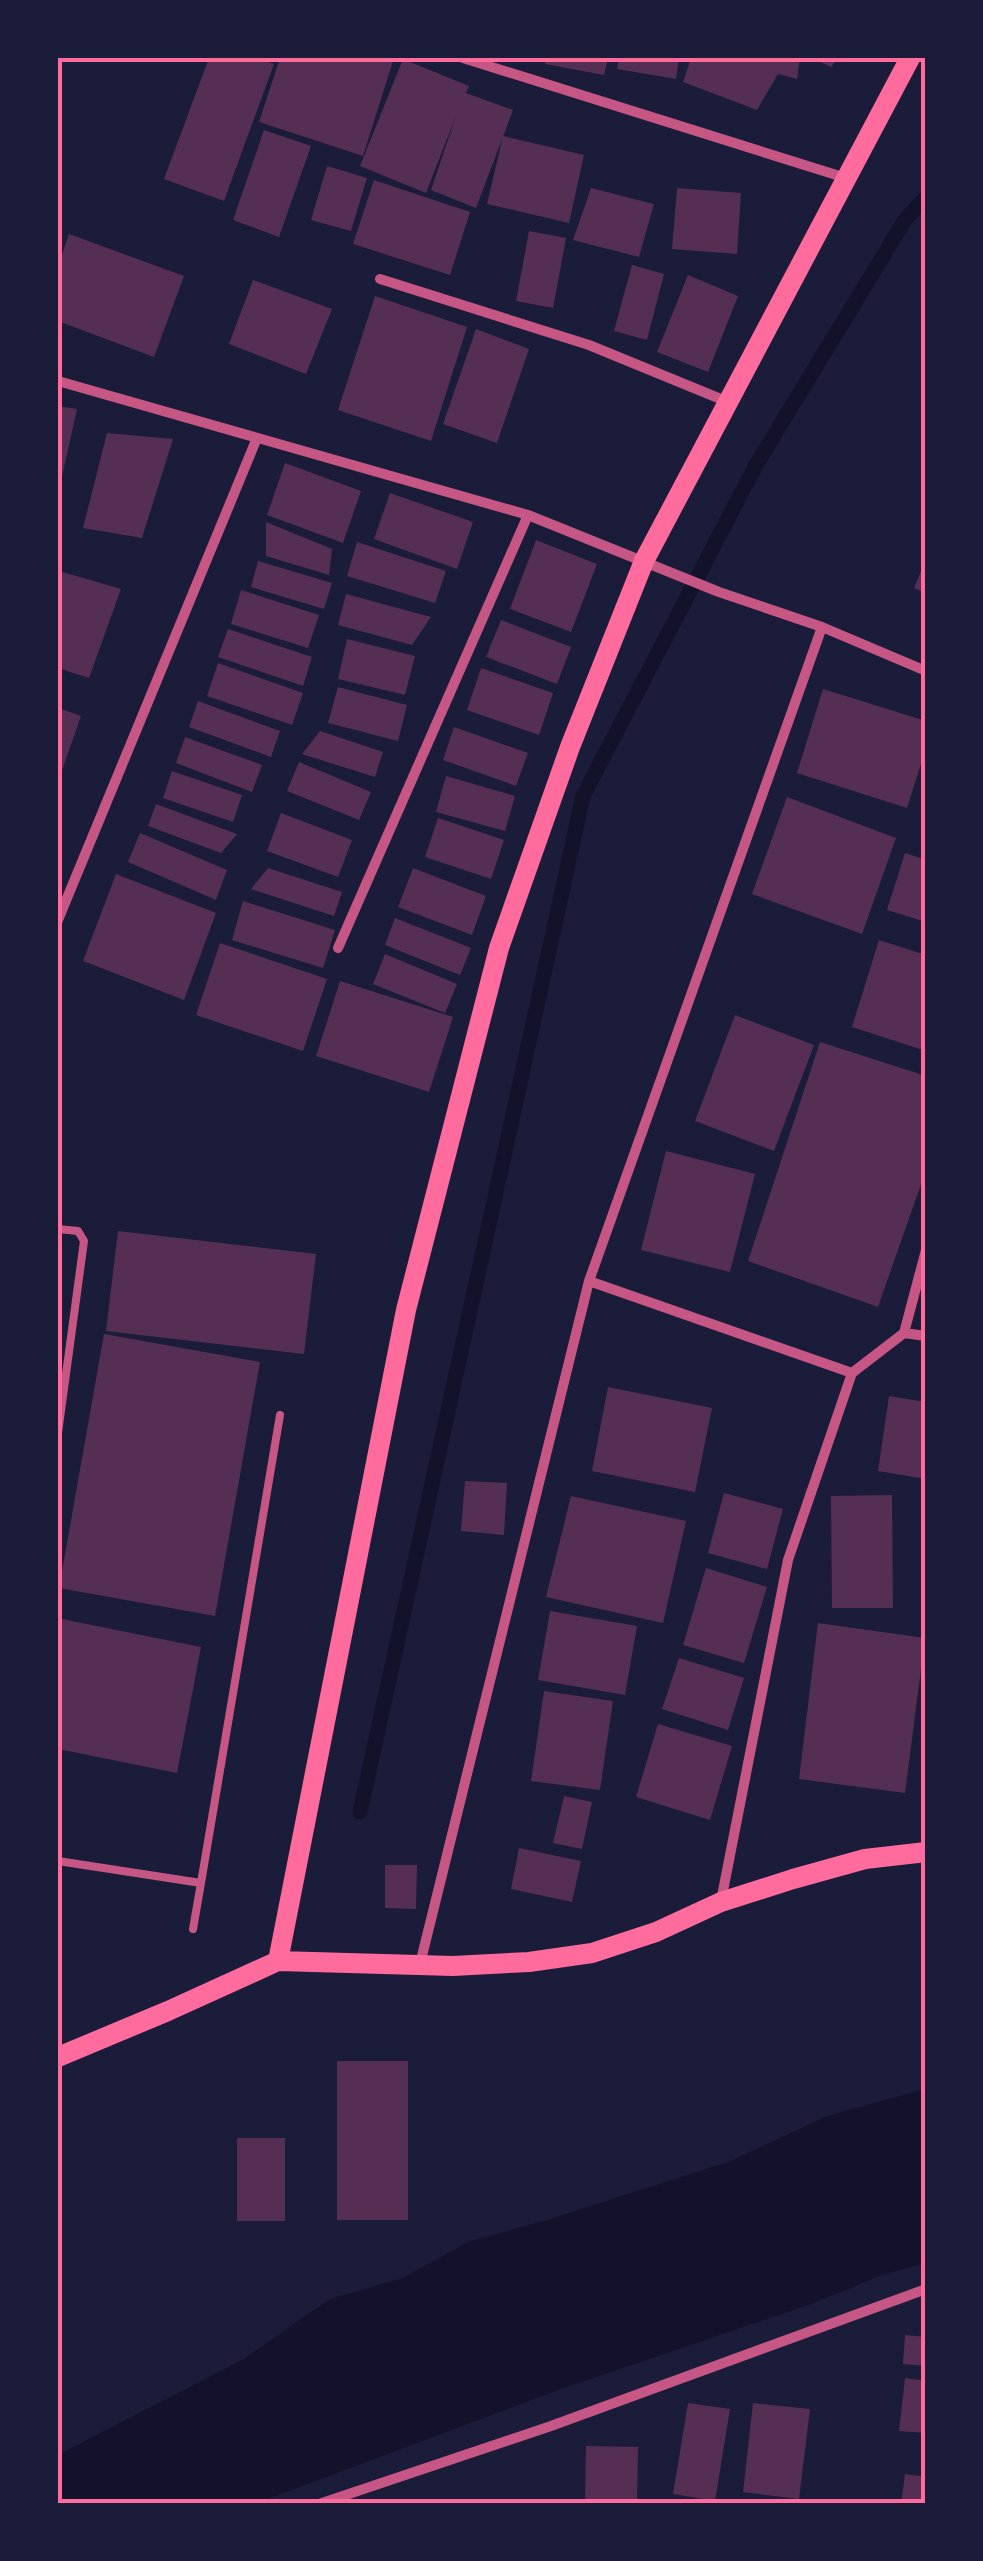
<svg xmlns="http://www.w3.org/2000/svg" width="983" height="2561" font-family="Ubuntu,sans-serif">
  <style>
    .water { fill: #12122b }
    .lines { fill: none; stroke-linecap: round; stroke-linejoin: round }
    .stream { stroke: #12122b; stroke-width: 15 }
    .building { fill: #542f53 }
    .service { stroke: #c65784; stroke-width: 8 }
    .minor { stroke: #c65784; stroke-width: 10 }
    .secondary { stroke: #ff6b9d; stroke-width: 20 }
    .neatline { fill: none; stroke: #ff6b9d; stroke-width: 4 }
  </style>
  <rect width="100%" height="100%" fill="#1b1b3a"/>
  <path class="water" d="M925,2089V2263L882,2275L811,2304L558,2390L257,2503H58V2455L242,2360L330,2299L403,2278L468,2242L547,2220L731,2161L827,2116Z"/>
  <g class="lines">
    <path class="stream" d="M360,1812L583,796L756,465L905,220L926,197"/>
  </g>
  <path class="building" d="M209,58H256L274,64L224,201L164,179Z
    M280,58H394L363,156L259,122Z
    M547,58H608L604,75L545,64Z
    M619,58H679L676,79L617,69Z
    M691,58H800L797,79L778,74L757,110L683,82Z
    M812,58H838L831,67Z
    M403,59L469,86L466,93L513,110L476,208L431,190L456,116L426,193L360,166Z
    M264,130L311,146L279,237L233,220Z
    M503,136L584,155L569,223L487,204Z
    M327,166L367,178L351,231L311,220Z
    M374,180L470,212L450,275L353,244Z
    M591,188L654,204L639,257L573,240Z
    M677,188L741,193L737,254L672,249Z
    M529,231L566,238L553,308L516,301Z
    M69,234L184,276L154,357L58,321V266Z
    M632,265L664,274L647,340L614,331Z
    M688,275L738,296L708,372L657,352Z
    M253,280L332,309L306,374L229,344Z
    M375,296L467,327L431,441L338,410Z
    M476,329L529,349L497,443L443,424Z
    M58,406L77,409L59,490H58Z
    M107,433L173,439L142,538L83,528Z
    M285,463L361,491L343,543L267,515Z
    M390,493L473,522L457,569L374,539Z
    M266,522L332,549L329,575L266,556Z
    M536,540L597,564L571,632L510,609Z
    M357,542L446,571L435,603L347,576Z
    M926,559V593L914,588Z
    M258,561L332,583L324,609L251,587Z
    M59,571L121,589L89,678L58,668Z
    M241,590L319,615L308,648L231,624Z
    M346,594L431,617L412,645L338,625Z
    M501,620L571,647L557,684L486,657Z
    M228,629L312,657L303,686L218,657Z
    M347,639L415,656L405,695L338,679Z
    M218,663L303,693L292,725L207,696Z
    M481,668L553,693L539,735L467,710Z
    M338,687L407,705L398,741L328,723Z
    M823,689L926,721V748L907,808L797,773Z
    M198,701L280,731L271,757L189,727Z
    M58,708L81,716L58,782Z
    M454,727L528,753L516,786L443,760Z
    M320,731L383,752L375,777L302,754Z
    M185,737L262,765L252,792L176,763Z
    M299,762L371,792L359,820L287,791Z
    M172,771L242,795L233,822L163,798Z
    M446,776L515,796L505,831L436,812Z
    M787,797L896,838L862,934L752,894Z
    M156,804L237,834L221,853L148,826Z
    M281,813L352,840L338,877L267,851Z
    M438,818L504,840L491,879L425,857Z
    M140,833L227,870L216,900L128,862Z
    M905,853L926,860V922L887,910Z
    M268,868L342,892L334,916L251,889Z
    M413,868L486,896L472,935L398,907Z
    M116,874L216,913L184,1000L83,961Z
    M243,901L335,930L323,968L232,940Z
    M395,918L471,948L460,975L385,945Z
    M879,940L926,955V1051L852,1027Z
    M220,943L327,979L303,1051L196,1015Z
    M385,954L457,984L445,1013L373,984Z
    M340,981L453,1017L429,1092L316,1056Z
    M735,1015L814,1045L774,1151L695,1121Z
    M820,1042L926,1076V1170L878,1307L748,1261Z
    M666,1151L755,1174L730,1272L641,1250Z
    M118,1231L316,1254L304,1354L106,1331Z
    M104,1334L260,1362L215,1616L59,1588Z
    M608,1387L712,1408L695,1492L592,1471Z
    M889,1396L926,1402V1479L878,1471Z
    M465,1481L507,1483L504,1535L461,1531Z
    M724,1493L783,1509L767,1569L708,1553Z
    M892,1495L893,1608H832L831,1496Z
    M571,1496L686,1521L663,1623L546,1597Z
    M706,1568L767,1587L744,1663L683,1645Z
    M550,1611L637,1626L625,1695L538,1680Z
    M62,1619L201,1647L177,1773L58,1749V1645Z
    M818,1623L925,1638L905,1793L799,1779Z
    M679,1658L744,1678L728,1730L662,1709Z
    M544,1691L613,1701L600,1790L531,1781Z
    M658,1724L732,1746L710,1820L636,1797Z
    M564,1796L592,1802L582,1849L553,1843Z
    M519,1848L581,1861L572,1902L511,1889Z
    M385,1865H417L416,1909L385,1908Z
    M337,2061H408V2220H337Z
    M237,2138H285V2221H237Z
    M905,2335L926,2337V2366L903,2364Z
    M905,2378L926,2381V2433L899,2431Z
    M688,2403L730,2409L715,2501L673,2494Z
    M753,2403L810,2409L799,2499L743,2492Z
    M586,2446L638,2447L637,2504H585Z
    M905,2474L926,2477V2504H901Z"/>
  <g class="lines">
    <path class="service" d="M58,1229L78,1231L84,1241L58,1433
      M58,1861L201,1883L193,1929
      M201,1883L280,1415"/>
    <path class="minor" d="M463,58L846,178
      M380,279L589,345L728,402
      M58,381L528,515L719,592L822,627L926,671
      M58,920L257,438
      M338,948L528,515
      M589,1281L852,1373L904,1333L926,1250
      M904,1333L926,1336
      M721,1901L788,1560L852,1373
      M420,1964L589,1281L822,627
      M319,2504L551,2426L926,2289"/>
    <path class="secondary" d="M278,1961L406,1310L499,948L570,747L644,561L910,58
      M58,2057L168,2011L278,1961L453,1966L529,1962L592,1953L656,1932L721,1902L793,1879L865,1859L926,1852"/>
  </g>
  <rect width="983" height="2561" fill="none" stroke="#1b1b3a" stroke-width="120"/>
  <rect x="60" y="60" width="863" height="2441" class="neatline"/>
</svg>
